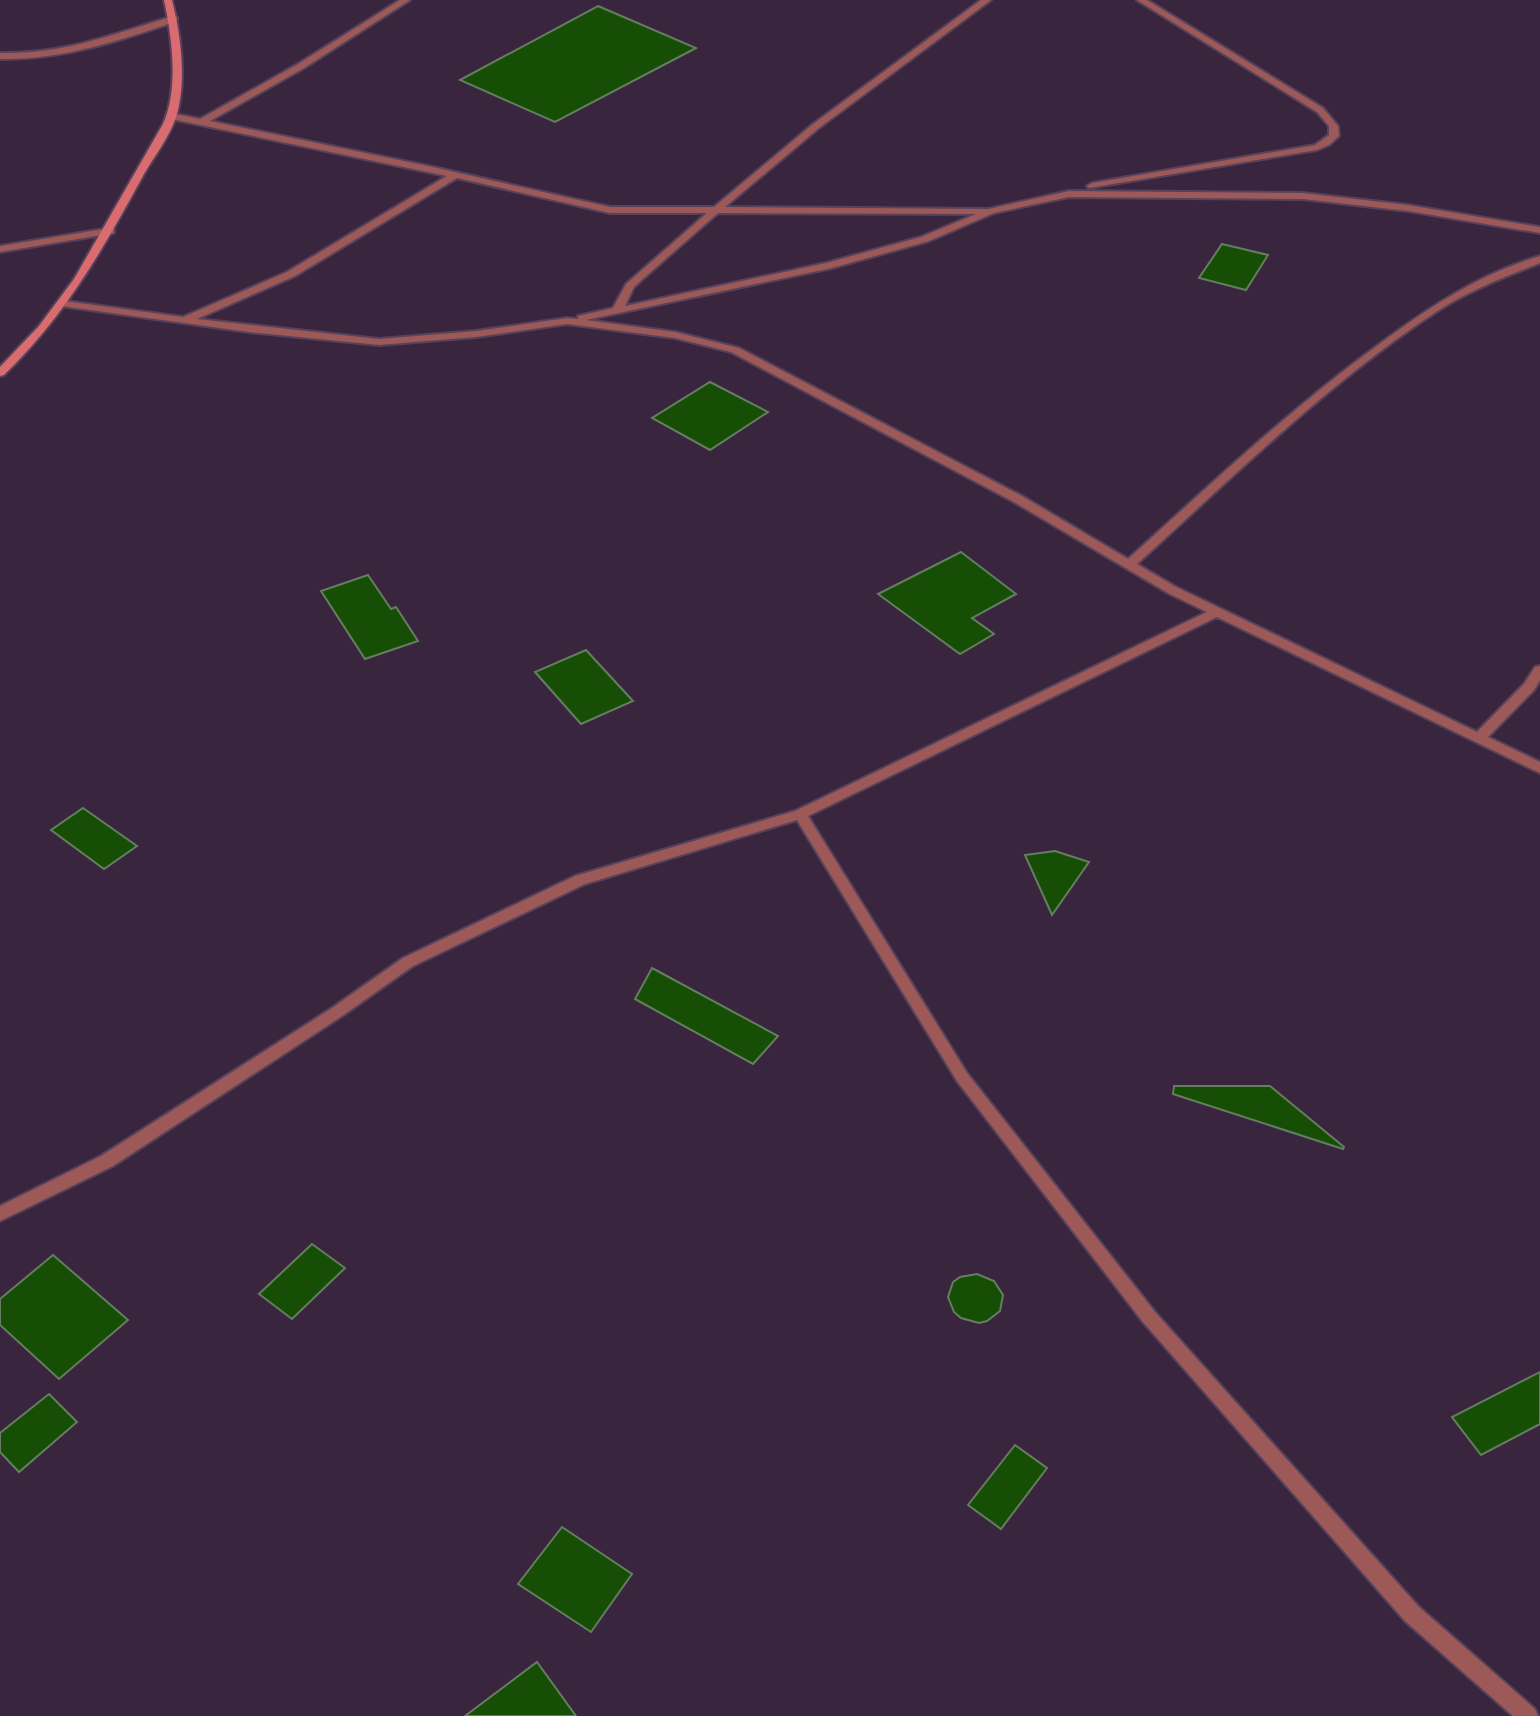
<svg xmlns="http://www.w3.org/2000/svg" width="1540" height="1716" font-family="'Public Sans',sans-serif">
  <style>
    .building { fill: #174e06; stroke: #657d60; stroke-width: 2 }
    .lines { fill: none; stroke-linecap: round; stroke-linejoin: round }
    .street-casing { stroke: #56425a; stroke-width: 4 }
    .secondary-casing { stroke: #56425a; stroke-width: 4 }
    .street { fill: #9d5858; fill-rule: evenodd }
    .secondary { fill: #da6c6f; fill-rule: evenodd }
  </style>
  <rect width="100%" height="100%" fill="#3a253f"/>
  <path class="building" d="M598,6L696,48L555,122L460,80Z
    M1222,244L1268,255L1246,290L1199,278Z
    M710,382L768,412L710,450L652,418Z
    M961,552L1016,594L972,618L994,634L960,654L878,594Z
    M368,575L391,609L396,607L418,641L365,659L321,591Z
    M586,650L633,701L581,724L535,672Z
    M83,808L137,846L104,869L51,830Z
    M1055,851L1089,862L1052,915L1025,855Z
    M652,968L778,1036L753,1064L635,999Z
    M1174,1086H1270L1344,1147L1343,1149L1173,1094Z
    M312,1244L345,1268L292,1319L259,1294Z
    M53,1255L128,1320L59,1379L0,1325V1299Z
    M977,1274L994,1281L1003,1295L1000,1311L987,1321L979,1323L961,1318L954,1312L948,1297L953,1282L960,1277Z
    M1540,1372V1424L1481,1455L1452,1417Z
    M49,1394L77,1422L19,1472L0,1452V1433Z
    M1015,1445L1047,1468L1001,1529L968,1505Z
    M562,1527L632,1574L591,1632L518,1584Z
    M537,1662L576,1716H465Z"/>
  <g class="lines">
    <g class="street-casing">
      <path id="street" d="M400,0H410L304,68L210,121L433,167L610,207H714L813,124L981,0H991L819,128L725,207L988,209L1069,191L1303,193L1408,205L1540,227V233L1408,211L1303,199L1069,197L994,213L929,241L832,268L586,320L675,332L739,348L1022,496L1128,559C1210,485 1289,410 1378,345C1428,308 1479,274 1540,256V263C1505,277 1470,290 1439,310C1330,381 1233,477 1137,564L1176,587L1477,732L1524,684L1535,667L1540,666V680L1534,690L1488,737L1540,762V773L1217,617L808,816L967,1073L1155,1312L1419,1607L1535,1709L1538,1716H1513L1405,1621L1143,1322L957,1081L797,820L585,884L413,966L342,1016L113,1166L0,1221V1206L101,1156L332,1008L403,958L575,876L795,811L1207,612L1168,593L1014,502L731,352L675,338L567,324L476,337L379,345L249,332L61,306L60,304L65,301L183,317L287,272L447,176L171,119L166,116L171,113L200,119L298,64ZM457,178L610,213H707L626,284L613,308L578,316V319L567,318L476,331L379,339L197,319L295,276ZM718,213L976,214L921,237L826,263L625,306L634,287L645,277Z
        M1137,0H1147L1323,108L1338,126L1339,136L1329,145L1317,150L1089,188L1087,186L1092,183L1315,145L1329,135V126L1317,112Z
        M174,16L177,17V21C119,41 62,60 0,59V53C67,54 112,34 174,16Z
        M110,228L114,229V233L0,252V246Z"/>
    </g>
    <g class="secondary-casing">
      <path id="secondary" d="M164,0H172C181,36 187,82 176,117C169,138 155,155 144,174C103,249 66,315 4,375L0,376V367L39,326L74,279L163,124C179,88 172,37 164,0Z"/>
    </g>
    <use href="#street" class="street"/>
    <use href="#secondary" class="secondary"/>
  </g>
</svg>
